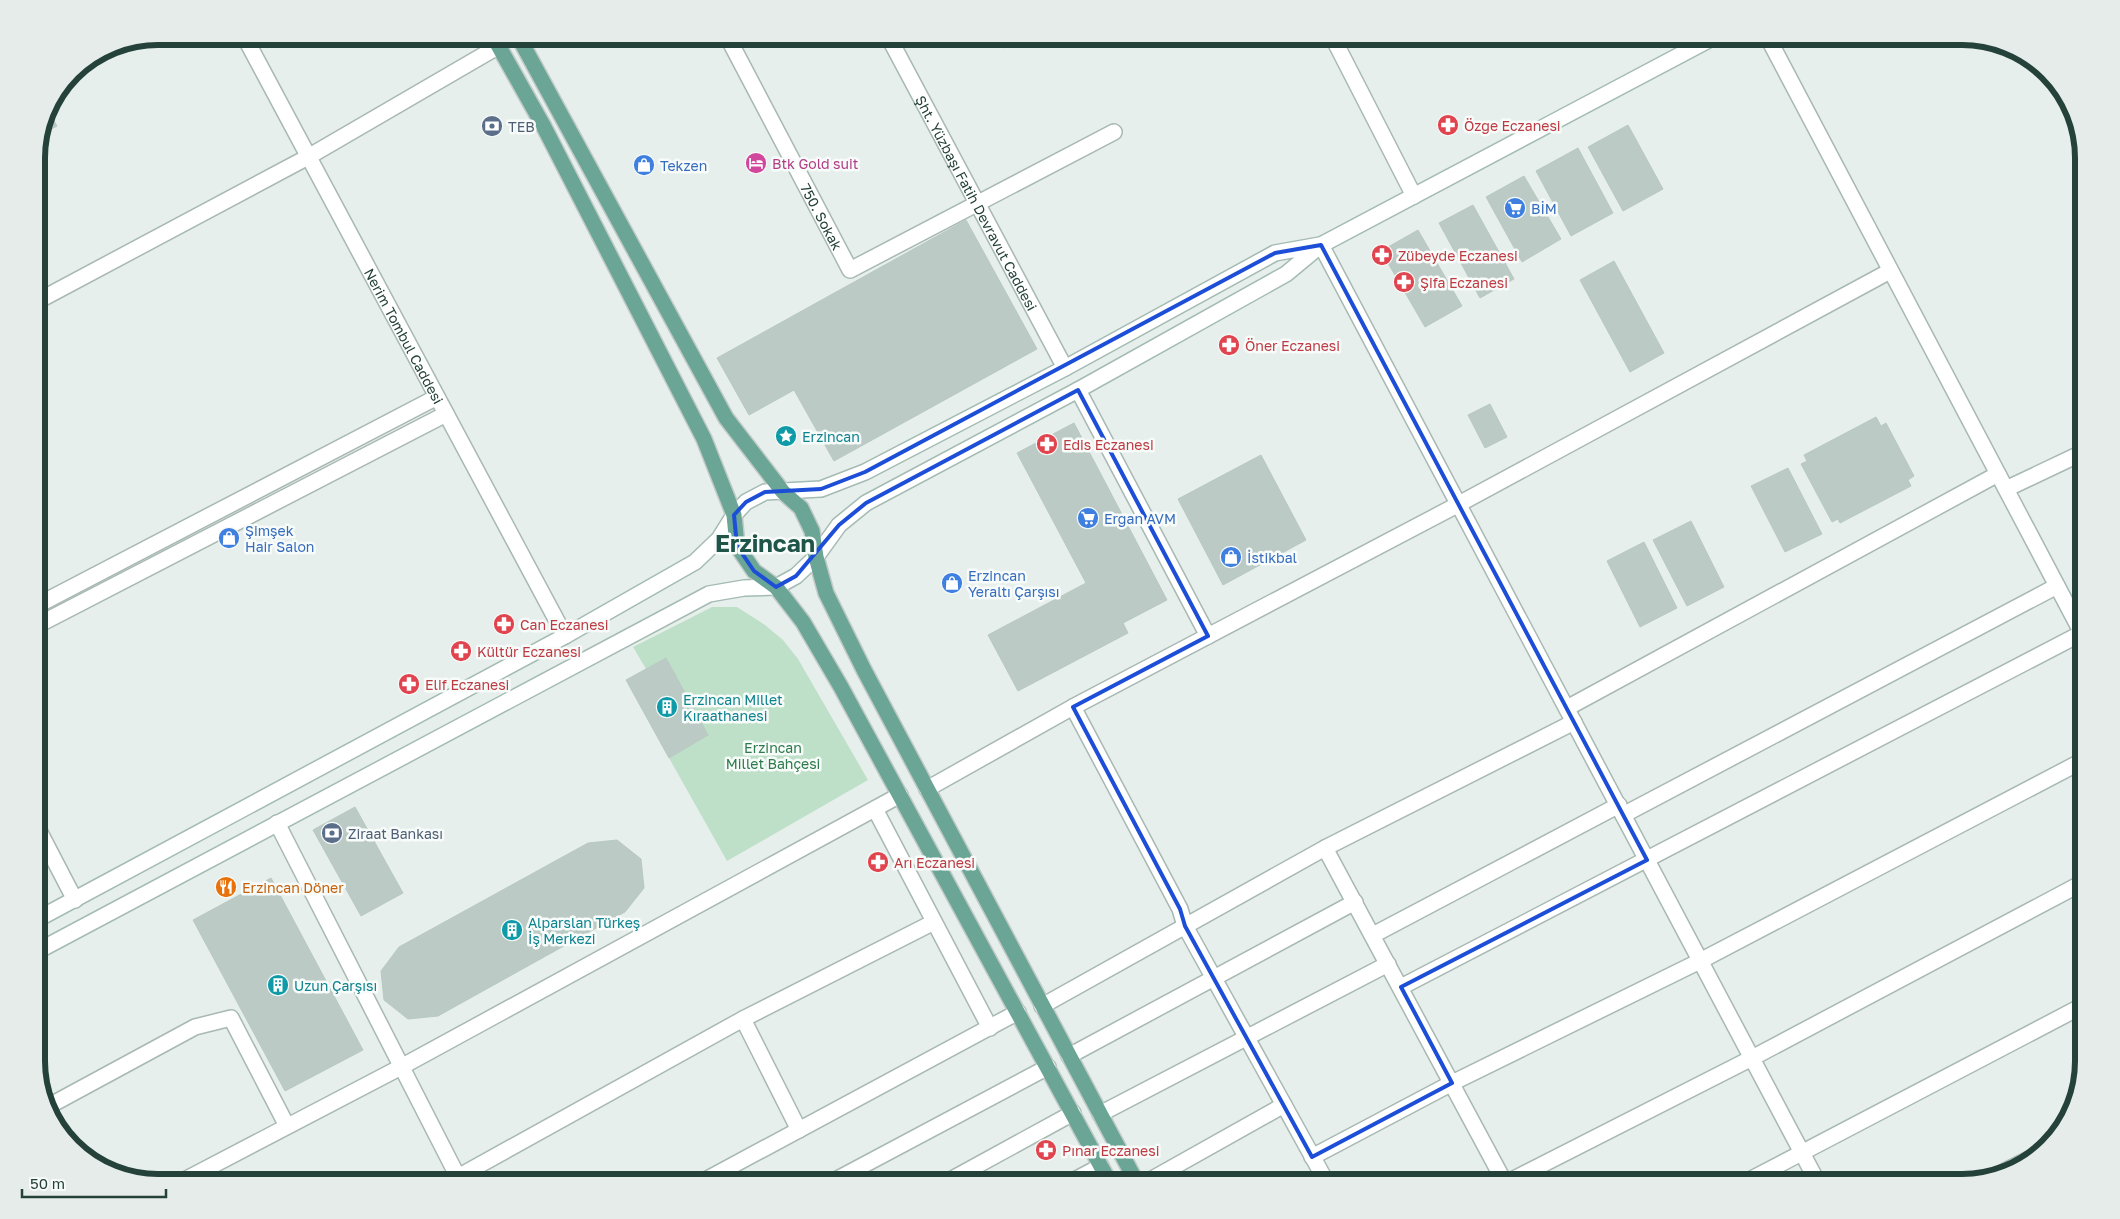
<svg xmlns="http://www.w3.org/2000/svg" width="2120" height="1219" font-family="'Golos Text',sans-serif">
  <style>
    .green { fill: #bfe0c8 }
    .building { fill: #bbcac4; stroke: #b8c9c2 }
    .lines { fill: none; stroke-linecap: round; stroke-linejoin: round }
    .pedestrian-casing { stroke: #a8b8b2; stroke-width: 18 }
    .minor-casing { stroke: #a8b8b2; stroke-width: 18 }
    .tertiary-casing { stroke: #a8b8b2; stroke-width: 18 }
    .secondary-casing { stroke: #a4bbb3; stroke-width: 18 }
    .primary-casing { stroke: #c2cac8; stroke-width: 18 }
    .pedestrian { stroke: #fff; stroke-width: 15 }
    .minor { stroke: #fff; stroke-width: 15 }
    .tertiary { stroke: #fff; stroke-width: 15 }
    .secondary { stroke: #fff; stroke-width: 15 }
    .primary { stroke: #6aa596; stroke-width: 15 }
    .marked { fill: none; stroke: #1d4ed8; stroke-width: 4; stroke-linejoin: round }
    .labels { text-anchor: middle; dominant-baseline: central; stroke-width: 5; stroke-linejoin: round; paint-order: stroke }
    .health-label { font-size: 14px; fill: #be3a42; stroke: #f7fbf9; text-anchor: start }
    .service-label { font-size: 14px; fill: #4e5e75; stroke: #f7fbf9; text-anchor: start }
    .hotel-label { font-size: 14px; fill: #b23c85; stroke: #f7fbf9; text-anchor: start }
    .shop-label { font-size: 14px; fill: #366cbe; stroke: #f7fbf9; text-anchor: start }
    .street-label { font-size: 14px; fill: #24423a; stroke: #f7fbf9 }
    .culture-label { font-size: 14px; fill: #0d838f; stroke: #f7fbf9; text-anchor: start }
    .park-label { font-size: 14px; fill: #2d7a4b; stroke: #f7fbf9 }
    .food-label { font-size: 14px; fill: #c56008; stroke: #f7fbf9; text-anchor: start }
    .town-label { font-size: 24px; font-weight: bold; fill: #1f5548; stroke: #f7fbf9 }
    .rim { fill: none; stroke: #24423a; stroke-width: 6 }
  </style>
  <rect width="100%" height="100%" fill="#e6efeb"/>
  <path class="green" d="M712,607H737L765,625L783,640L798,659L868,780L727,861L669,758L708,735L666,658L646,669L633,647Z"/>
  <path class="building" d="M998,36H1028L1004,48Z
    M47,109L57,126L40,135Z
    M1628,125L1663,189L1623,211L1588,147Z
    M1578,148L1613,213L1571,236L1536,171Z
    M1524,176L1561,239L1522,262L1486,197Z
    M1473,205L1514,279L1480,298L1439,223Z
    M966,220L1037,349L834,461L794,390L749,415L717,358Z
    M1418,230L1462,306L1425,327L1381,251Z
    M1614,261L1664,353L1630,372L1580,280Z
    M1490,404L1507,437L1485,448L1468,415Z
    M1876,417L1881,426L1886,423L1914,476L1908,480L1911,486L1840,523L1838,519L1832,522L1801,464L1807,461L1804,455Z
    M1074,423L1167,600L1123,623L1128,633L1018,691L988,635L1086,583L1017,453Z
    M1261,455L1306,540L1223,585L1178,499Z
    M1788,468L1822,534L1785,552L1751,486Z
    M1691,521L1724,587L1687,606L1653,540Z
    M1644,542L1677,608L1640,627L1607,561Z
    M666,658L708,735L669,758L626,680Z
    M355,807L403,893L361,916L313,830Z
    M617,840L641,859L644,888L625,912L438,1016L408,1019L384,1000L381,971L399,947L588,843Z
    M271,878L363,1050L285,1091L193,920Z"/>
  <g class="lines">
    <g class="pedestrian-casing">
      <path id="pedestrian" d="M308,157L499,46"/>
    </g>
    <g class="minor-casing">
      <g id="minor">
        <path id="s1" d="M727,36L850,270L1114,132"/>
        <path d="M1332,36L1414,196"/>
        <path d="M1767,36L2084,637"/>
        <path d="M36,302L308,157"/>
        <path d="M1078,390L1208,636"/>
        <path d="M2006,489L2084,452"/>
        <path d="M36,606L437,397"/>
        <path d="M36,626L446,414"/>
        <path d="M1073,707L1180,909L1185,926L1327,1183"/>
        <path d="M1567,708L1998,474"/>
        <path d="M927,789L1073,707L1459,504L1890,271"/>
        <path d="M875,809L990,1028"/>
        <path d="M1623,815L2057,586"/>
        <path d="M277,823L461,1183"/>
        <path d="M36,825L75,900"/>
        <path d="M1325,848L1505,1183"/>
        <path d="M1373,935L1619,805"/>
        <path d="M1401,987L2082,633"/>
        <path d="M1042,1006L1325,848L1574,722"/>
        <path d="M743,1019L799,1130"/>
        <path d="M1069,1056L1355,902"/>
        <path d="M49,1106L195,1027L231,1018L287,1126"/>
        <path d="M1100,1114L1388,964"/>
        <path d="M1312,1157L1452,1083L1700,961L2084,760"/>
        <path d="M2005,1171L2033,1157"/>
        <path d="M179,1183L401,1067L900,795"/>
        <path d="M447,1183L743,1019L934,922"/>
        <path d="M700,1183L1018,1012"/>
        <path d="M830,1183L1048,1067"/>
        <path d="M945,1183L1073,1113"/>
        <path d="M1069,1183L1101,1166"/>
        <path d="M1145,1183L1284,1105"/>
        <path d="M1506,1183L1752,1058L2084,882"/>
        <path d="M1744,1183L2084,1005"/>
      </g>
    </g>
    <g class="tertiary-casing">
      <g id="tertiary">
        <path id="s2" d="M244,36L565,636"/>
        <path id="s3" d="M888,36L1065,368"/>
        <path d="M1321,245L1818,1183"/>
      </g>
    </g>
    <g class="secondary-casing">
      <path id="secondary" d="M36,920L565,636L695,562L719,539L734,515L746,502L765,492L821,489L865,472L1065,368L1275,253L1320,245
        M36,952L709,594L744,588L776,587L796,576L816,557L839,525L866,503L1078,390L1286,274L1321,245L1716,36"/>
    </g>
    <g class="primary-casing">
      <path id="primary" d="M493,36L544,127L704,439L734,515L737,546L754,571L776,587L803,622L841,687L1110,1183
        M518,36L726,418L783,492L801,508L812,531L816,557L826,593L864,670L1137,1183"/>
    </g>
    <use href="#pedestrian" class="pedestrian"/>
    <use href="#minor" class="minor"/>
    <use href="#tertiary" class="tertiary"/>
    <use href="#secondary" class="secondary"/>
    <use href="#primary" class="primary"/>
  </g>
  <path class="marked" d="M1321,245L1647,860L1401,987L1452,1083L1312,1157L1185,926L1180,909L1073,707L1208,636L1078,390L866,503L839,525L796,576L776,587L754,571L737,546L734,515L746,502L765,492L821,489L865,472L1275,253Z"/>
  <defs>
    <g id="pharmacy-disc" transform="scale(1.125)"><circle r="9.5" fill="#e0444e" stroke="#f7fbf9"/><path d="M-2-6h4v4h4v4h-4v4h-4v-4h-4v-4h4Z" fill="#fff"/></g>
    <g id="bank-disc" transform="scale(1.125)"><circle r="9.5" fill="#5c6f8a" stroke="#f7fbf9"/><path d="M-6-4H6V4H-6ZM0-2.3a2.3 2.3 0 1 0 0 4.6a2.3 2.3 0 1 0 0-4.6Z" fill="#fff"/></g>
    <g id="hotel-disc" transform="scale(1.125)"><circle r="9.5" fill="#d1479c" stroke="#f7fbf9"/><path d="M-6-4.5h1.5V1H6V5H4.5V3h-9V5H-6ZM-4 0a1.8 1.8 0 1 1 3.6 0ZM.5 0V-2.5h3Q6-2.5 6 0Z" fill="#fff"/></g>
    <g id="shop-disc" transform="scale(1.125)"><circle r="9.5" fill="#3f7fe0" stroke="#f7fbf9"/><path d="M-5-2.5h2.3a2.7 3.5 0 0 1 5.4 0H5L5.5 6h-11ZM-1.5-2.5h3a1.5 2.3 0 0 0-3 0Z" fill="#fff"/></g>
    <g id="supermarket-disc" transform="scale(1.125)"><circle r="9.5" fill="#3f7fe0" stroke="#f7fbf9"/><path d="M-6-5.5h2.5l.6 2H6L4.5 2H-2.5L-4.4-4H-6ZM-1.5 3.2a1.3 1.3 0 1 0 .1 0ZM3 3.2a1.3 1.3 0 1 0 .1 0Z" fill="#fff"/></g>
    <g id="sight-disc" transform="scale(1.125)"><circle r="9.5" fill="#0f9aa8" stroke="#f7fbf9"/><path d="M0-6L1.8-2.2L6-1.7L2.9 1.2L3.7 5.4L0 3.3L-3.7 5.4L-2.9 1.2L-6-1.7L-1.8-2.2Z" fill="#fff"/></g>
    <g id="building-disc" transform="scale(1.125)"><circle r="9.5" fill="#0f9aa8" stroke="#f7fbf9"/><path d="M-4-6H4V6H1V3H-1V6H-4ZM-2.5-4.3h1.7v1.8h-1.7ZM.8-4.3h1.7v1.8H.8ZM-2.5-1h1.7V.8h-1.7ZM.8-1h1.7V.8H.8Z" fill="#fff"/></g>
    <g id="restaurant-disc" transform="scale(1.125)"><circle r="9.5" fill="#e8710a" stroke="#f7fbf9"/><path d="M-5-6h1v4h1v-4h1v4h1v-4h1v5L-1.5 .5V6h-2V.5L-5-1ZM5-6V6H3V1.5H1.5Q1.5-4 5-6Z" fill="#fff"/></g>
  </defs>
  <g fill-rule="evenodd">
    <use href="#pharmacy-disc" x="1448" y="125"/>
    <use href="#bank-disc" x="492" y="126"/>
    <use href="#hotel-disc" x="756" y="163"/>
    <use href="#shop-disc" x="644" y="165"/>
    <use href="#supermarket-disc" x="1515" y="208"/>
    <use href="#pharmacy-disc" x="1382" y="255"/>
    <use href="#pharmacy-disc" x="1404" y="282"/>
    <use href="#pharmacy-disc" x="1229" y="345"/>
    <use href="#sight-disc" x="786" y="436"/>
    <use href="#pharmacy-disc" x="1047" y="444"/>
    <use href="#supermarket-disc" x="1088" y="518"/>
    <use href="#shop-disc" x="229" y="538"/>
    <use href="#shop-disc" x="1231" y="557"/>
    <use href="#shop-disc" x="952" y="583"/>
    <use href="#pharmacy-disc" x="504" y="624"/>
    <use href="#pharmacy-disc" x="461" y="651"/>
    <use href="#pharmacy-disc" x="409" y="684"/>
    <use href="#building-disc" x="667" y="707"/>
    <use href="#bank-disc" x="332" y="833"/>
    <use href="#pharmacy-disc" x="878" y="862"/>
    <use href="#restaurant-disc" x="226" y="887"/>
    <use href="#building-disc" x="512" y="930"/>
    <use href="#building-disc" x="278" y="985"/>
    <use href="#pharmacy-disc" x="1046" y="1150"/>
  </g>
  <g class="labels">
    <g class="health-label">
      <text x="1464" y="125">Özge Eczanesi</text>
      <text x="1398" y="255">Zübeyde Eczanesi</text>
      <text x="1420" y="282">Şifa Eczanesi</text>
      <text x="1245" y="345">Öner Eczanesi</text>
      <text x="1063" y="444">Edis Eczanesi</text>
      <text x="520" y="624">Can Eczanesi</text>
      <text x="477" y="651">Kültür Eczanesi</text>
      <text x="425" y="684">Elif Eczanesi</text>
      <text x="894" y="862">Arı Eczanesi</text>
      <text x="1062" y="1150">Pınar Eczanesi</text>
    </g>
    <g class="service-label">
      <text x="508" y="126">TEB</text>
      <text x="348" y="833">Ziraat Bankası</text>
    </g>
    <g class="hotel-label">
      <text x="772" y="163">Btk Gold suit</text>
    </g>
    <g class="shop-label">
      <text x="660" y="165">Tekzen</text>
      <text x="1531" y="208">BİM</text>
      <text x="1104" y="518">Ergan AVM</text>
      <text x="245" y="530">Şimşek<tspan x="245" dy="16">Hair Salon</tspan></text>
      <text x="1247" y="557">İstikbal</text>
      <text x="968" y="575">Erzincan<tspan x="968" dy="16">Yeraltı Çarşısı</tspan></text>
    </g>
    <g class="street-label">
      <text stroke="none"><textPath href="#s3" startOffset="189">Şht. Yüzbaşı Fatih Devravut Caddesi</textPath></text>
      <text stroke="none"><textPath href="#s1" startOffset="204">750. Sokak</textPath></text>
      <text stroke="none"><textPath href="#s2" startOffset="340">Nerim Tombul Caddesi</textPath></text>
    </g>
    <g class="culture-label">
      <text x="802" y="436">Erzincan</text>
      <text x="683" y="699">Erzincan Millet<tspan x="683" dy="16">Kıraathanesi</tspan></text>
      <text x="528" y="922">Alparslan Türkeş<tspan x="528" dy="16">İş Merkezi</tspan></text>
      <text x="294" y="985">Uzun Çarşısı</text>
    </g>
    <g class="park-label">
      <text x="773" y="747">Erzincan<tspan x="773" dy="16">Millet Bahçesi</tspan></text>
    </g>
    <g class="food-label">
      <text x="242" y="887">Erzincan Döner</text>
    </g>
    <g class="town-label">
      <text x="765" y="542">Erzincan</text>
    </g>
  </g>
  <path d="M0 0H2120V1219H0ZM158 45H1962A113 113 0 0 1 2075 158V1061A113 113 0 0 1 1962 1174H158A113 113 0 0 1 45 1061V158A113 113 0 0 1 158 45Z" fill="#e6ecea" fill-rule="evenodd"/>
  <path class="rim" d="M158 45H1962A113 113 0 0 1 2075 158V1061A113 113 0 0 1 1962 1174H158A113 113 0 0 1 45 1061V158A113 113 0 0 1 158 45Z"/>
  <path d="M22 1189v8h144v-8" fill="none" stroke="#24423a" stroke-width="2.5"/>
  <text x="30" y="1189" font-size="15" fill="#24423a" stroke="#f7fbf9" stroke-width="4" paint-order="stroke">50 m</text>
</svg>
